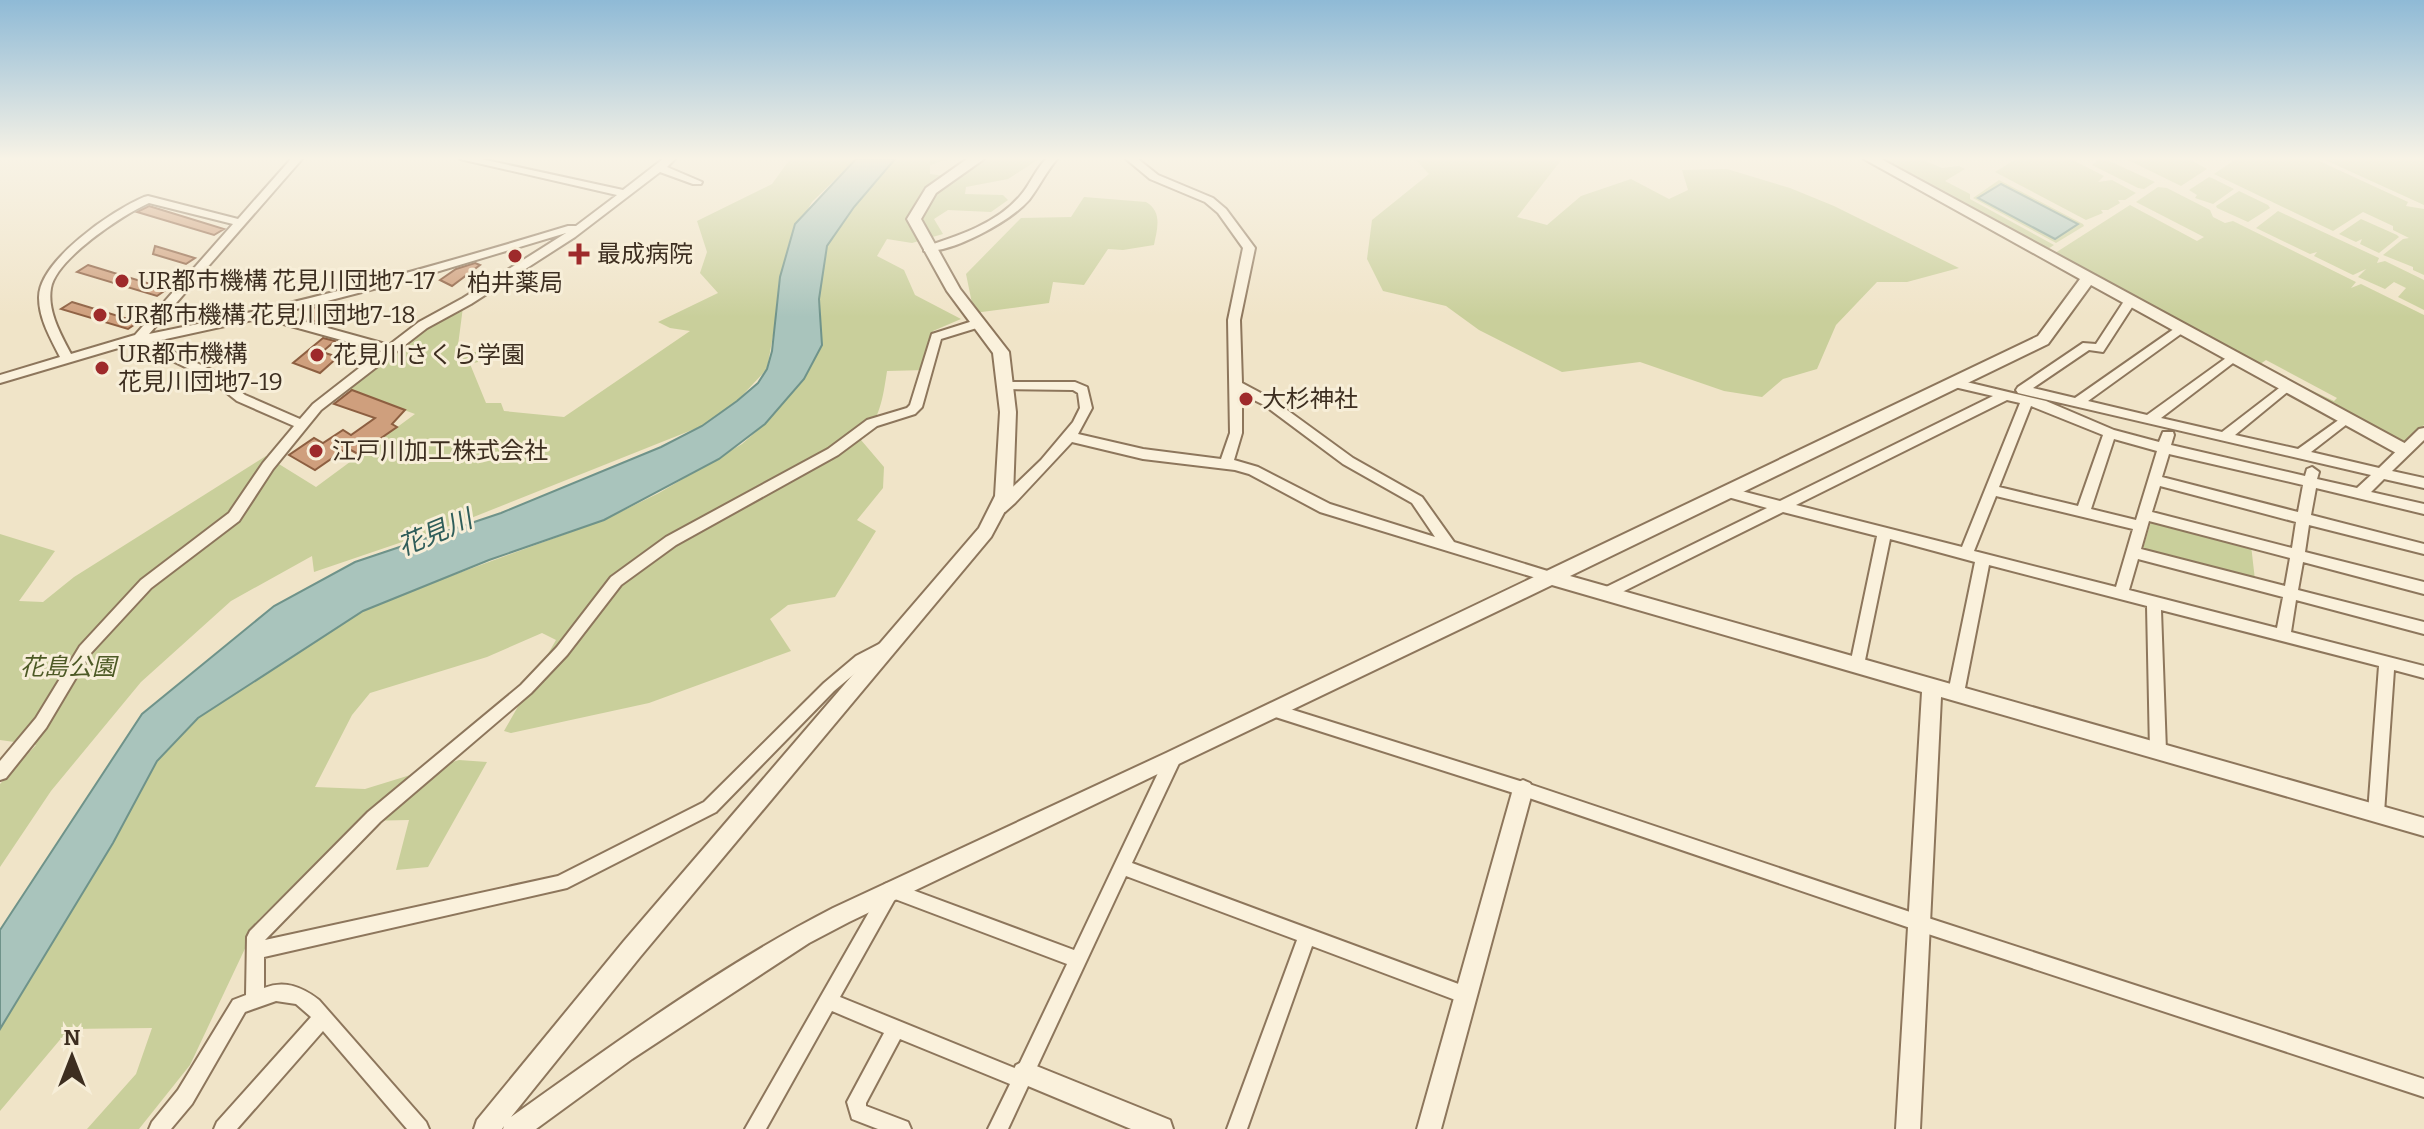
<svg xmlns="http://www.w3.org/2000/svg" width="2424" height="1129" font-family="Bitter,'Noto Sans JP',serif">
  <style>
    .green { fill: #c9cf9b }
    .water { fill: #a9c4bc; stroke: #6f938a; stroke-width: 2 }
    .building { fill: #cf9f7d; stroke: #8d5f41; stroke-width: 2 }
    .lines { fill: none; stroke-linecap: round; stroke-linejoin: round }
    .minor-casing { stroke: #8d765c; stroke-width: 4 }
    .tertiary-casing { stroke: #8d765c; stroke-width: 4 }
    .minor { fill: #faf1dc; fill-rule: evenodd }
    .tertiary { fill: #faf1dc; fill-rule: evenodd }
    .poi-dot { fill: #9e2a2b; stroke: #f7eed8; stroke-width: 3 }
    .labels { text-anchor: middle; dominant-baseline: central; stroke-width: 6; stroke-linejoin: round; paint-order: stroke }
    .poi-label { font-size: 24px; fill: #3d2e20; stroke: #f7eed8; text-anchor: start }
    .park-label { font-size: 24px; font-style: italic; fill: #4d5a26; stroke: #f7eed8 }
    .water-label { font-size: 26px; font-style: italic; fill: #2f5d5a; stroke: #f7eed8 }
  </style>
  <rect width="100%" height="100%" fill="#f0e4c8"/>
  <path class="green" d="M790,159H856L812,202L790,240L767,369L737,401L702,426L461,522L314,572L312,556L231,601L141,682L51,791L0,867V784L36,745L0,740V534L55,551L19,601L43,602L74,577L266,456L316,487L415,414L344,388L422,329L463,307L457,353L476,352L478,362L470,364L486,403H501L504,411L564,417L690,331L670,328L658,322L718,293L700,273L707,252L697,221L772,184Z
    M895,159H949L930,165V174L960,178L983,159H1039L1008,179L966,187L965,194L1003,195L1008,200L991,212L948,210L934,219L943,234L912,243L887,239L877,256L904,270L915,295L961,319L933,331L926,370L887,371C883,398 880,419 861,440L884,467L883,488L857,520L876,531L835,597L788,605L770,619L791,651L649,703L511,733L504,731L556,640L542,633L487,657L370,693L352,715L315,787L365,789L459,760L487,762L428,867L396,870L409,820L362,821L259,919L190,1065L139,1129H87L136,1074L152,1028L69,1029L0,1111V1029L113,843L157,761L198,718L363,611L415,589L604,520L659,493L742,444L765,424L822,345L819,299L827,246L854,207Z
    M1415,159H1562L1517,217L1547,225L1581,196L1631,179L1669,199L1688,190L1682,170L1727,169L1790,188L1834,206L1959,268L1907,282H1877L1836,325L1817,369L1783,379L1762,397L1724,391L1640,362L1562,372L1479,330L1446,306L1383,291L1367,259L1372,220L1429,174Z
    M1877,159H1921L1942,168L1959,166L1965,169L1945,181L1970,194V199L2054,245L2045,251Z
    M2016,159H2071L2104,176L2098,182L2112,180L2136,193L2125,200H2118L2120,203L2108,210H2101L2103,213L2086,220L1995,172Z
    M2099,159L2107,160L2155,182L2144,189L2138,188L2092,165Z
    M2126,159H2189L2207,169L2181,186Z
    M2236,159H2315L2408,202L2406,206L2424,209V275L2413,270V267L2383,255L2403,239L2409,238L2393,230V226L2363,212L2333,231L2214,174Z
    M2323,159H2424V205Z
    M2209,177L2212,178L2234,189L2213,204L2195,198L2197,195L2189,190Z
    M1999,180L2083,224L2084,226L2056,243L1973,198Z
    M2158,187L2167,188L2210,210L2213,217L2225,223L2233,221L2356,282L2351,288L2361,284L2424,315V425L2406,441L2395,440L2275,373L2334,401L2337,398L2266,360L2259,365L2052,255L2130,205L2197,241L2204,237L2136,202Z
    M2239,191L2268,205L2270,208L2248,222L2217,208L2216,206Z
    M1084,197L1146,202C1163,212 1157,229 1154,245L1123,250L1108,249L1084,285L1053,282L1049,303L974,313L966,274L1021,218L1071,217Z
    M2278,211L2379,258L2377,263L2385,261L2424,280V310L2398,297L2406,288L2394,282L2385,289L2358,277L2366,269L2353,275L2314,256L2317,252L2310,254L2256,228Z
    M2361,219L2397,235L2399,237L2379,253L2360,244L2362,239L2356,242L2339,234Z
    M2154,521L2251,545L2255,580L2147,553L2143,548L2151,522Z"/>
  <path class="water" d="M856,159H895L854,207L827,246L819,299L822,345L804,379L765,424L719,459L604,520L489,560L363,611L198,718L157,761L113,843L0,1029V930L142,714L274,606L355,562L501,513L661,447L702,426L737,401L758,383L767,369L772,351L780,277L795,224Z
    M2001,184L2078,224L2055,239L1978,198Z"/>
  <path class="building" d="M149,206L224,229L214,235L137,212Z
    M155,246L195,258L186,264L153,254Z
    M475,263L480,265L452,286L440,280L456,269Z
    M88,265L167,289L157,296L77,272Z
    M72,302L138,322L128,329L61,309Z
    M334,302L353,306L330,325L303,318L313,308Z
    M323,338L335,341L322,352L338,357L320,373L293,363Z
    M352,390L405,410L392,424L397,427L358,454L347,448L315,470L289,455L314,438L323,443L343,430L351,435L375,418L334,404Z"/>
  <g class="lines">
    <g class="minor-casing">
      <path id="minor" d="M291,159H302L149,334C291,306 430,268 568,226H576L617,195L460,159H481L623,190L663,159H675L667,167L702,182L701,184H693L660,172L575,237L471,304L427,328L321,410L273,469L239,521L151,588L90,654L46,728L6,778L0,780V761L36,718L80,646L141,580L229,513L263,463L294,426L237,401L208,378L135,343L0,383V375L60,357C51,339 39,319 39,298C38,261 113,210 144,197L148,196L238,219ZM149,203L233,224L135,335L71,354C61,335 47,311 51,288C56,259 122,215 149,203ZM566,233L463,298L419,322L389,345L277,314L416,278ZM262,318L381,351L313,404L300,419L245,395L216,372L152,342Z
        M1046,159H1057C1046,172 1039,187 1029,200C1011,221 951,254 924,251V247C958,236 996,224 1020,196C1030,185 1035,170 1046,159Z
        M1126,159H1138L1158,175L1213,198L1226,209L1255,248L1240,320L1242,383L1272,399L1353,458L1422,497L1454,542L1554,573L1556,577L1554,581L1549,582L1320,512L1249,474L1235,470L1143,459L1072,442L1015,503L1005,512H995L993,508L995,504L1041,460L1073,422L1080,408L1078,393L1073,390L1002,389L1000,386L1002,383L1006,382H1075L1087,387L1092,408L1078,434L1143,449L1221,459L1230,433L1228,320L1243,248L1218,213L1205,202L1150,179ZM1242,394L1264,405L1343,464L1412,503L1435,537L1330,504L1258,467L1234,460L1242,433Z
        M2130,297L2136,301L2103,352L2089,350L2033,388L2075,398L2181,324L2187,328L2185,331L2088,401L2147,415L2233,353L2237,354L2239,357L2237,360L2161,418L2222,432L2287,382L2293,386L2291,389L2235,435L2298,449L2347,414L2353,418L2351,421L2311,452L2379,468L2419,429L2424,428V440L2392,471L2424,478V488L2384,479L2371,492L2424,504V514L2316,488L2311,515L2424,544V554L2309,525L2305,552L2424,582V594L2303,562L2298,590L2424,622V634L2296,600L2291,632L2424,666V678L2394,670L2384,813L2382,818L2376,820L2370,818L2368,813L2379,666L2161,610L2166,751L2164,756L2158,758L2152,756L2150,751L2147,606L1989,565L1964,693L1961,697L1956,699L1951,697L1948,693L1975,562L1890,539L1864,665L1862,669L1857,671L1852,669L1850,665L1877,536L1783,512L1610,598H1600L1598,594L1600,590L1767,508L1721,495L1719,492L1721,489L1726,487L1780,501L1993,396L1950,386L1948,383L1950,380L1954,379L2046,401L2114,430L2159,442L2163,432H2173L2174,435L2171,445L2305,476L2307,469L2312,467L2319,472L2317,479L2357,488L2371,475L2018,393L2016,390L2018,387L2083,343L2096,344L2126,298ZM2007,400L2020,403L1962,547L1796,505ZM2031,406L2103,435L2078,506L1999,487ZM2114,439L2157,451L2136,520L2091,509ZM2169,454L2303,485L2298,512L2162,477ZM2160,486L2296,522L2292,548L2152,512ZM1996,496L2133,529L2116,587L1974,551ZM2149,521L2290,558L2285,586L2141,549ZM2138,559L2283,597L2277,628L2129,590Z
        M976,320L980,321V327L941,339L922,407L915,414L877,426L838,455L676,545L621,585L567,655L531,693L380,822L265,940L558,876L704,802L824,683L856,656L881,643H891L893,647L891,651L866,664L834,691L716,812L567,888L264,957V988C285,980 302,987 319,1000L426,1122L429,1129H407L323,1031L237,1129H214L217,1122L311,1017L296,1004L276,1001L245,1012L192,1104L171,1129H149L152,1122L178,1090L233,1000L246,995L247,937L250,931L368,812L521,685L557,647L611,577L666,537L828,449L867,420L907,408L910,405L932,334Z
        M1274,704L1523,782L1919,915L2424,1079V1097L1919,931L1523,796L1269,715L1266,710L1269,705Z
        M1173,752L1179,754L1181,759L1132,863L1472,989L1475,995L1472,1001L1466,1004L1312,946L1247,1129H1227L1297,940L1126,876L1008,1129H988L1010,1084L900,1039L866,1103V1106L908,1122L911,1129H878L852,1119L847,1102L884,1033L832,1011L766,1129H745L885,884L891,882L1074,950L1167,754ZM895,899L1067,964L1017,1069L840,997Z"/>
    </g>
    <g class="tertiary-casing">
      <path id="tertiary" d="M967,159H984L936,193L921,219L960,289L1009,352L1016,412L1013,496L991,537L640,957L511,1117C615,1043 720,966 833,908L1166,753L2038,336L2080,279L1864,159H1881L2410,446L2412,450L2404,456L2398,454L2091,285L2048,344L1570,576L2424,818V836L1941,697L1920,1129H1896L1922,692L1552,585L849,922L809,943L632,1059L536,1129H503L504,1126L502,1129H474L477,1120L624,941L979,528L995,496L1000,412L993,353L947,291L907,219L926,188Z
        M1523,780L1530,783L1533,789L1441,1129H1417L1513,789L1516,783Z
        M1024,1061L1170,1120L1173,1129H1131L1016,1081L1012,1073L1016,1065Z"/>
    </g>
    <use href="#minor" class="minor"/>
    <use href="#tertiary" class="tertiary"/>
  </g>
  <linearGradient id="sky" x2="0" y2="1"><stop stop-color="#8fbad6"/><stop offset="0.5" stop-color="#f8f3e6"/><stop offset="1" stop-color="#f8f3e6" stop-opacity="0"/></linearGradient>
  <rect width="2424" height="317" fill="url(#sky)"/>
  <g class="poi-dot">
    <path d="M575 242h8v8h8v8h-8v8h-8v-8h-8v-8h8z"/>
    <circle cx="515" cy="256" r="8"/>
    <circle cx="122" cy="281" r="8"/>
    <circle cx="100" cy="315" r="8"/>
    <circle cx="317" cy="355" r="8"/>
    <circle cx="102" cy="368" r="8"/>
    <circle cx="1246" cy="399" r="8"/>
    <circle cx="316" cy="451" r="8"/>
  </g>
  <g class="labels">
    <g class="poi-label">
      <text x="597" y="254">最成病院</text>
      <text x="138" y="281">UR都市機構 花見川団地7-17</text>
      <text x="515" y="283" text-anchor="middle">柏井薬局</text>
      <text x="116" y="315">UR都市機構 花見川団地7-18</text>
      <text x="118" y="354">UR都市機構<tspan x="118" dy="28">花見川団地7-19</tspan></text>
      <text x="333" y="355">花見川さくら学園</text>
      <text x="1262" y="399">大杉神社</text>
      <text x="332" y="451">江戸川加工株式会社</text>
    </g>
    <g class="park-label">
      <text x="68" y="667">花島公園</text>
    </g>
    <g class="water-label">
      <text transform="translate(435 533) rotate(-23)">花見川</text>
    </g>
  </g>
  <g transform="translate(72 1057)" stroke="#f7eed8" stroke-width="6" paint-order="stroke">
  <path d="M0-6L14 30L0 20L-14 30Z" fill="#3d2e20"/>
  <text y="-12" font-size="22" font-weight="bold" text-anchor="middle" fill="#3d2e20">N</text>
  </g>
</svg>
